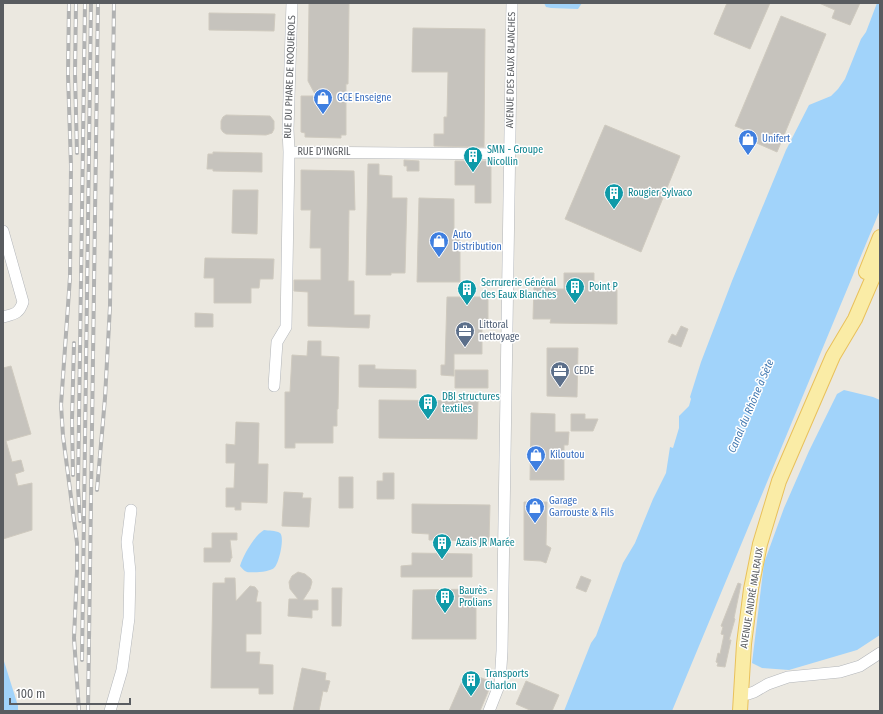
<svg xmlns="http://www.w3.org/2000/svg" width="883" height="714" font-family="'Fira Sans Condensed',sans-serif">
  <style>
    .water { fill: #a1d3fa }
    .building { fill: #c6c3bd; stroke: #cfcabf }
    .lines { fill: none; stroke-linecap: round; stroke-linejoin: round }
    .minor-casing { stroke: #b3b6ba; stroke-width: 12 }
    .major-casing { stroke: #e9c15b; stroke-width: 16 }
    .minor { stroke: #fff; stroke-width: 11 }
    .major { stroke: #faeca6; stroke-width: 14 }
    .rail-casing { stroke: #b1b2b2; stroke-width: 4 }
    .rail { stroke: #fff; stroke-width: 2.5; stroke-dasharray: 8; stroke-linecap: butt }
    .labels { text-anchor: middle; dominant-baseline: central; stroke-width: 3; stroke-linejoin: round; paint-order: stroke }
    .street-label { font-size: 10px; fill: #595c60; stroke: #fff }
    .shop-label { font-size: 10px; fill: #366cbe; stroke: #fff; text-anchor: start }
    .culture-label { font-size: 10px; fill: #0d838f; stroke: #fff; text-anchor: start }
    .service-label { font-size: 10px; fill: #4e5e75; stroke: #fff; text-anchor: start }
    .water-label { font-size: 11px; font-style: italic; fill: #437ab2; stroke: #fff }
  </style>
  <rect width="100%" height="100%" fill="#ebe8e0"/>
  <path class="water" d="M544,3H582L578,9L551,8L546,7Z
    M877,3H880V210L672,711H564L591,643L596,636L623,563L635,543L653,499L666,473L670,447L673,448L679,428V416L689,406L691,399L690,397L701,362L732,281L786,150L809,105L831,96L838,89L845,79L861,39L866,32Z
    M844,390L873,397L880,400V635L857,650L789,670L762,668L752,663L764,563L784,508L809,451L837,394Z
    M264,530C269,531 275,530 280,533C285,537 279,564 274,568C270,572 252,573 247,572C244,571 242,568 240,566C243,555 255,535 264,530Z
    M3,658L18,706V711H3Z"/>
  <path class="building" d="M309,3H349L348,84H346V135H341V138L305,137V133L301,132V96H316L308,81Z
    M727,3H770L750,49L714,34Z
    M819,3H860L850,25L832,18L835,10Z
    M209,13L275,14L274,31L209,30Z
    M781,16L826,34L777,152L752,141L749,148L744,146L750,132L735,126Z
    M413,28L485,29L484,147L434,146V134H444V117H447L448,72H412Z
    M226,115L270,116L274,121V129L272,133L266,135L226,134L223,132L221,129V121L223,117Z
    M605,125L680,156L641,252L565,219Z
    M213,152L262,153V172L213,171V169H207L208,154H213Z
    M404,160L419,161V171H407V166H404Z
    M455,161H491V203H475V185H455Z
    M368,164H379V175L392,176V198H407L405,273H391V275H366Z
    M301,170L354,171L355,210H349L348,281H354V315H370L369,328L308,326V292L294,291V280H321V248H310L311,210H301Z
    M233,190H258L257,234L232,233Z
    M419,198L454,199V235H460V282H417Z
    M205,258L274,259L273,279H260L259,288H251V303H214V278H204Z
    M564,273H594V290H617V324L550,323L551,319H533L534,285H550V289H564Z
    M447,297H488V328H482V354H454V376L441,375V365H445Z
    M195,313L213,314V327H195Z
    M681,326L688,329L681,347L668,342L672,334L676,336Z
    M308,341H321V356L339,357L338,409H337V426H333V443H295V448H285V392H290L292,355L307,356Z
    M547,348H578L577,397L547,396Z
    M359,365H375V369L416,370V388L359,387Z
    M11,366L31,434L6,441L12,462L21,460L24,471L15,474L18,486L32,483V530L3,539V368Z
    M455,370H488V388H455Z
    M379,400L478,401L477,439L379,438Z
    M531,413L555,414V432H569L568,445H564V480H530Z
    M571,414H585V419H598L593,431H571Z
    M236,422L259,423L258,464H268L267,503L241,502V510H235V507H226V488H234L235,463H226V444L235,445Z
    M383,473H394V499H377V481H383Z
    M339,477H353V508H339Z
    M284,492L303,493L302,498H311L309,527L282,526Z
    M524,502H547L546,545L551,548L546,563L541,561L524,560Z
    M412,504L490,505L489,541L429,540V534L412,533Z
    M212,533H237V540H230L232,558H231L230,562H204V548H212Z
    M412,553L472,554V577H401V566L412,565Z
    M298,572L305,574L311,579L312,582L310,589L303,600H318V610H312V618L288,616L289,599H298L290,589L289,582L292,576Z
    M581,576L591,580L586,592L576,588Z
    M225,578H235L236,601L250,586L255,587L258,591L256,602H261V634H246V652H260L259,664L273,665V694H259V688H211L213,583H225Z
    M738,583L741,584L734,618L735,619L729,640H731L725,667L717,666L718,663L716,662L718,653L720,654L724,635L721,634L723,627L721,626Z
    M332,588H342L341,626H332Z
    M476,589V639H412L413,590Z
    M302,668L326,673L325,680L330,681L327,692L323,691L319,711H293Z
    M466,672L492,682L480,711H449Z
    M526,681L559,695L552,711H532L516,704Z"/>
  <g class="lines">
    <g class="minor-casing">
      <path id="minor" d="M289,152L288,129L292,3
        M3,231L23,302C19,314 14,314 3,317
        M274,386L277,342L286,327L289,152L510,154
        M742,693L748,694L754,692L768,684L788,677L840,672L860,666L880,653
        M110,711L122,670L129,618L130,572L127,542L131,510
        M489,711L500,683L502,651L512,3"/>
    </g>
    <g class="major-casing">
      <path id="major" d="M866,272L880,237
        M740,711L744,644L751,589L760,544L779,481L833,356L855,319L880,261"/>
    </g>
    <use href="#minor" class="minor"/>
    <use href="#major" class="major"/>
    <g class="rail-casing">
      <path id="rail" d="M69,3L68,75L71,166L70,277L61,405L63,436L77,543V571L74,638L79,711
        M76,3L75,74L77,153
        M73,475L72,420L74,343
        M97,490L105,398L110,306L114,3
        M80,521L78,488L85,3
        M82,660L91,3
        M88,711L98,3"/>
    </g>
    <use href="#rail" class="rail"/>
  </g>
  <defs>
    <g id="shop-pin" transform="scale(1)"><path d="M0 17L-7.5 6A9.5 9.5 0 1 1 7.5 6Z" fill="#3f7fe0" stroke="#fff"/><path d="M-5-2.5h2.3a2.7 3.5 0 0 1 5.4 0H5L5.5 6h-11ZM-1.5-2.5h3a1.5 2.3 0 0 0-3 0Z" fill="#fff"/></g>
    <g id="building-pin" transform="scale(1)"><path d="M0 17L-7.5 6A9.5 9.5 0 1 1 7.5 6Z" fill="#0f9aa8" stroke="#fff"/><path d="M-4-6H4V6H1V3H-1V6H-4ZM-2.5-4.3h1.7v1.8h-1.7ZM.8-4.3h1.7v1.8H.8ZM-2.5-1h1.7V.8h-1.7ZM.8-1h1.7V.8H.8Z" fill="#fff"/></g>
    <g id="office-pin" transform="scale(1)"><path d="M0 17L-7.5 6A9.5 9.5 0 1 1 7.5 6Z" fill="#5c6f8a" stroke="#fff"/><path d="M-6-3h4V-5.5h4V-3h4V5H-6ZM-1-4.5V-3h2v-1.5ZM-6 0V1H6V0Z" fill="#fff"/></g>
  </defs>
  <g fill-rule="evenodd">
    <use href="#shop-pin" x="323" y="98"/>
    <use href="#shop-pin" x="748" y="139"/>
    <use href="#building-pin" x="473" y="156"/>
    <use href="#building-pin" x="614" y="193"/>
    <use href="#shop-pin" x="439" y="241"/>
    <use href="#building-pin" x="575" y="287"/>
    <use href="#building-pin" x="467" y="289"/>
    <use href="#office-pin" x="465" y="331"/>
    <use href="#office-pin" x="560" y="371"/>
    <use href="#building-pin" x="428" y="403"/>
    <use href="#shop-pin" x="536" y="455"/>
    <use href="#shop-pin" x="535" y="507"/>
    <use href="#building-pin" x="442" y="543"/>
    <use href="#building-pin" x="445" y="597"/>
    <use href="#building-pin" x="471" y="680"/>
  </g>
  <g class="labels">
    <g class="street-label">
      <text transform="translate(511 70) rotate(-89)">AVENUE DES EAUX BLANCHES</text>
      <text transform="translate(290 77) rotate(-88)">RUE DU PHARE DE ROQUEROLS</text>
      <text x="324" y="152">RUE D'INGRIL</text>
      <text transform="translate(752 598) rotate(-81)">AVENUE ANDRÉ MALRAUX</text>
    </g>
    <g class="shop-label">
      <text x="337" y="98">GCE Enseigne</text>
      <text x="762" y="139">Unifert</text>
      <text x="453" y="235">Auto<tspan x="453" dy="12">Distribution</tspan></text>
      <text x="550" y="455">Kiloutou</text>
      <text x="549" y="501">Garage<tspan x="549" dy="12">Garrouste &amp; Fils</tspan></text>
    </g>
    <g class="culture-label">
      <text x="487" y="150">SMN - Groupe<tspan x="487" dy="12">Nicollin</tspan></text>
      <text x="628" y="193">Rougier Sylvaco</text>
      <text x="481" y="283">Serrurerie Général<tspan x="481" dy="12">des Eaux Blanches</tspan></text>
      <text x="589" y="287">Point P</text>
      <text x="442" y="397">DBI structures<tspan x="442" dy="12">textiles</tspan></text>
      <text x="456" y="543">Azais JR Marée</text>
      <text x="459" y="591">Baurès -<tspan x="459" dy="12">Prolians</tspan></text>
      <text x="485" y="674">Transports<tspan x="485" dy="12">Charlon</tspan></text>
    </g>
    <g class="service-label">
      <text x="479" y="325">Littoral<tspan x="479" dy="12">nettoyage</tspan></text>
      <text x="574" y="371">CEDE</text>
    </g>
    <g class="water-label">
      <text transform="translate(751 406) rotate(-67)">Canal du Rhône à Sète</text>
    </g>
  </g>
  <rect width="883" height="714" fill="none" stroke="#595c60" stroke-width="8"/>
  <path d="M10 698v6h120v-6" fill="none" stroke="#595c60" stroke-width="2"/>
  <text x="16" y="698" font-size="12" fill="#595c60" stroke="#ffffff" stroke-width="3" paint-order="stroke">100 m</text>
</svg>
